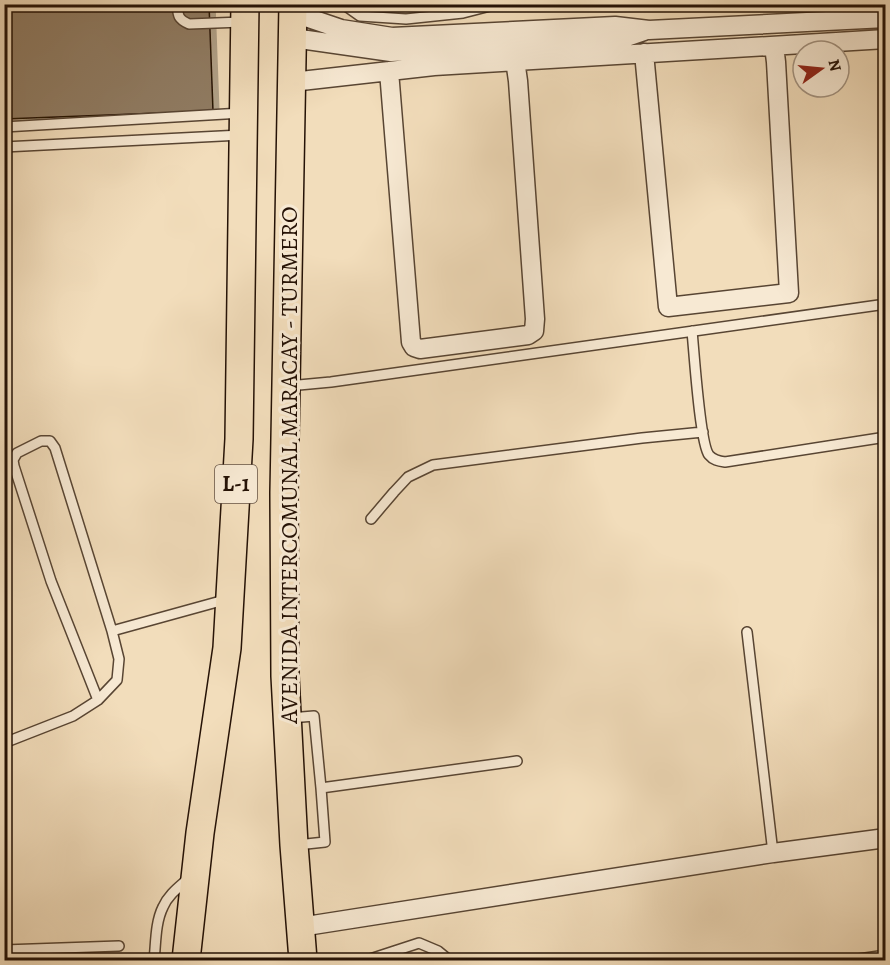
<svg xmlns="http://www.w3.org/2000/svg" width="890" height="965" font-family="Alegreya,serif">
  <style>
    .building { fill: #907c64; stroke: #251206; stroke-width: 1.5; filter: url(#shadow) }
    .lines { fill: none; stroke-linecap: round; stroke-linejoin: round }
    .service-casing { stroke: #584533; stroke-width: 12 }
    .minor-casing { stroke: #584533; stroke-width: 21 }
    .primary-casing { stroke: #251206; stroke-width: 30 }
    .service { stroke: #f7e9d3; stroke-width: 9 }
    .minor { stroke: #f7e9d3; stroke-width: 18 }
    .primary { stroke: #f2ddbb; stroke-width: 27 }
    .labels { text-anchor: middle; dominant-baseline: central; stroke-width: 6; stroke-linejoin: round; paint-order: stroke }
    .shield { fill: #f7e9d3; stroke: #645244; stroke-width: 1.5 }
    .shield-label { font-size: 22px; font-weight: bold; fill: #251206 }
    .street-label { font-size: 24px; fill: #251206; stroke: #f7e9d3 }
  </style>
  <defs>
    <filter id="shadow"><feDropShadow dx="6" dy="4" stdDeviation="0" flood-color="#0004"/></filter>
  </defs>
  <rect width="100%" height="100%" fill="#f2ddbb"/>
  <filter id="stains"><feTurbulence type="fractalNoise" baseFrequency=".00333" numOctaves="4"/><feColorMatrix values="0 0 0 0 .2 0 0 0 0 .09 0 0 0 0 .02 0 0 0 .5 -.17"/></filter>
  <radialGradient id="worn" r=".72"><stop offset=".6" stop-color="#630" stop-opacity="0"/><stop offset="1" stop-color="#630" stop-opacity=".3"/></radialGradient>
  <path class="building" d="M4,4H209L213,111L4,119Z"/>
  <g class="lines">
    <g class="service-casing">
      <path id="service" d="M177,4C178,16 178,19 189,24L242,22
        M343,4L360,16L406,19L463,13L498,4
        M4,127L242,113
        M4,147L241,135
        M692,331C694,351 700,444 709,455C713,460 718,461 725,462L886,437
        M288,386L331,382L886,304
        M371,519L394,492L408,477L433,465L642,438L703,432
        M747,632L773,853
        M98,700L51,581L14,466L13,460L17,453L41,441H50L55,448L112,631
        M290,718L314,716L321,788L325,842L297,845
        M4,743L73,716L98,700L117,680L119,659L112,631L228,599
        M321,788L517,761
        M4,950L119,946
        M154,960C156,944 155,923 163,907C168,895 179,887 189,878
        M367,960L419,943L438,951L449,960
        M852,960L886,955"/>
    </g>
    <g class="minor-casing">
      <path id="minor" d="M294,13L341,29L392,37L615,26L649,30L886,18
        M293,38L391,52L618,40L644,31
        M644,53L668,307L789,293L776,62L774,46
        M389,71L411,342L414,347L420,349L528,335L534,331L535,319L518,81L515,60
        M292,82L434,66L886,39
        M300,927L773,853L886,838"/>
    </g>
    <g class="primary-casing">
      <path id="primary" d="M293,4L284,493L285,676L294,845L303,960
        M186,960L200,833L227,648L239,439L245,4"/>
    </g>
    <use href="#service" class="service"/>
    <use href="#minor" class="minor"/>
    <use href="#primary" class="primary"/>
  </g>
  <g class="labels">
    <rect class="shield" x="215" y="465" width="42" height="38" rx="4.5"/>
    <g class="shield-label">
      <text x="236" y="484">L-1</text>
    </g>
    <g class="street-label">
      <text transform="translate(289 465) rotate(-90)">AVENIDA INTERCOMUNAL MARACAY - TURMERO</text>
    </g>
  </g>
  <rect width="890" height="965" fill="none" stroke="#f2ddbb" stroke-width="24"/>
  <rect x="6" y="6" width="878" height="953" fill="none" stroke="#251206" stroke-width="3"/>
  <rect x="12" y="12" width="866" height="941" fill="none" stroke="#251206" stroke-width="1.5"/>
  <g transform="translate(821 69) rotate(75)"><circle r="28" fill="#f7e9d3" stroke="#a39381" stroke-width="1.5"/>
  <path d="M0-4.5L10 22L0 15L-10 22Z" fill="#8f2418"/>
  <text y="-9" font-size="16" font-weight="bold" text-anchor="middle" fill="#251206">N</text>
  </g>
  <rect width="100%" height="100%" filter="url(#stains)"/>
  <rect width="100%" height="100%" fill="url(#worn)"/>
</svg>
